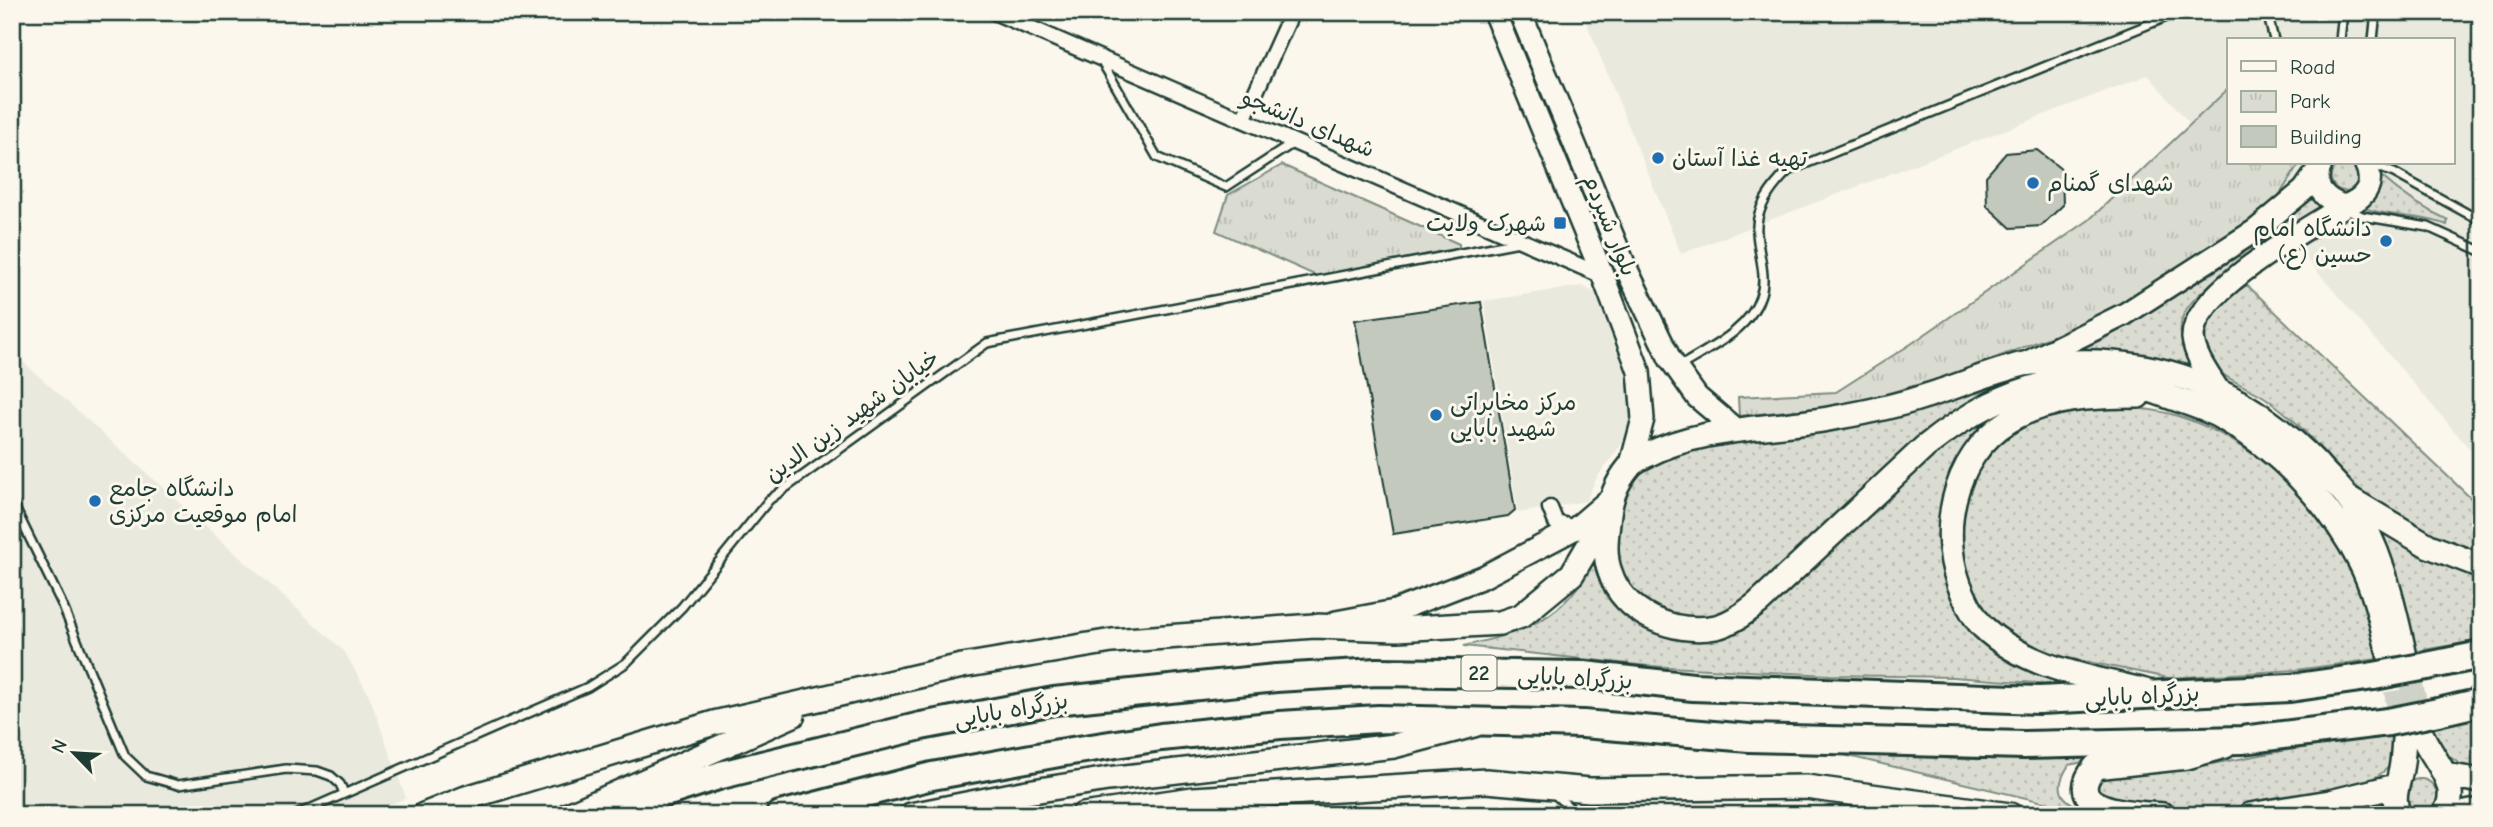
<svg xmlns="http://www.w3.org/2000/svg" width="2493" height="827" font-family="'Comic Neue','Playpen Sans Arabic',sans-serif">
  <style>
    .built { fill: #eae9de; fill-rule: evenodd }
    .grass { fill: url(#grass-dots); stroke: #7d8c82; stroke-width: 2 }
    .park { fill: url(#park-tufts); stroke: #7d8c82; stroke-width: 2 }
    .building { fill: #c4c9be; stroke: #1f3d34; stroke-width: 2 }
    .lines { fill: none; stroke-linecap: round; stroke-linejoin: round }
    .primary-tunnel { stroke: #cfd2c7; stroke-width: 23; stroke-dasharray: 23 11; stroke-linecap: butt }
    .lane-casing { stroke: #1f3d34; stroke-width: 12 }
    .street-casing { stroke: #1f3d34; stroke-width: 19 }
    .secondary-casing { stroke: #1f3d34; stroke-width: 26 }
    .primary-casing { stroke: #1f3d34; stroke-width: 28 }
    .highway-casing { stroke: #1f3d34; stroke-width: 32 }
    .lane { stroke: #fbf7ec; stroke-width: 7 }
    .street { stroke: #fbf7ec; stroke-width: 14 }
    .secondary { stroke: #fbf7ec; stroke-width: 21 }
    .primary { stroke: #fbf7ec; stroke-width: 23 }
    .highway { stroke: #fbf7ec; stroke-width: 26 }
    .highway-bridge-casing { stroke: #1f3d34; stroke-width: 32; stroke-linecap: butt }
    .highway-bridge { stroke: #fbf7ec; stroke-width: 26 }
    .poi-dot { fill: #1f6fb2; stroke: #fbf7ec; stroke-width: 2.5 }
    .labels { text-anchor: middle; dominant-baseline: central; stroke-width: 6; stroke-linejoin: round; paint-order: stroke }
    .shield { fill: #fbf7ec; stroke: #61756b; stroke-width: 2 }
    .shield-label { font-size: 21px; font-weight: bold; fill: #1f3d34 }
    .street-label { font-size: 23px; fill: #1f3d34; stroke: #fbf7ec }
    .poi-label { font-size: 23px; fill: #1f3d34; stroke: #fbf7ec; text-anchor: start }
  </style>
  <defs>
    <pattern id="grass-dots" width="8" height="8" patternUnits="userSpaceOnUse" patternTransform="scale(1.75)"><rect width="8" height="8" fill="#dbdcd1"/><path d="M2 2h.1M6 6h.1" fill="none" stroke="#bcbeb4" stroke-width="1.8" stroke-linecap="round"/></pattern>
    <pattern id="park-tufts" width="24" height="20" patternUnits="userSpaceOnUse" patternTransform="scale(1.75)"><rect width="24" height="20" fill="#dbdcd1"/><path d="M3 7l-1-3M5 7V3M7 7l1-3M15 17l-1-3M17 17v-4M19 17l1-3" fill="none" stroke="#bcbeb4"/></pattern>
  </defs>
  <rect width="100%" height="100%" fill="#fbf7ec"/>
  <filter id="ink" filterUnits="userSpaceOnUse"><feTurbulence type="fractalNoise" baseFrequency=".0143" numOctaves="2"/><feDisplacementMap in="SourceGraphic" scale="14" xChannelSelector="R" yChannelSelector="G"/><feConvolveMatrix kernelMatrix="1 2 1 2 8 2 1 2 1" color-interpolation-filters="sRGB"/></filter>
  <g filter="url(#ink)">
    <path class="built" d="M1582,12H2481V462L2148,75L1681,254ZM2229,40H2453V163H2229Z
      M1582,286L1597,294L1632,390L1635,409L1630,433L1596,479L1586,501L1518,513L1484,301Z
      M12,352L344,651L369,695L406,798L363,815H12Z"/>
    <path class="grass" d="M2331 177a14 14 0 1 1 28 0a14 14 0 1 1-28 0Z
      M2381,176C2401,194 2424,209 2448,220L2447,225C2420,214 2390,218 2364,208C2377,200 2380,191 2381,176Z
      M2314,193L2330,209C2297,229 2191,283 2182,319C2177,338 2186,355 2194,370L2143,358L2078,350C2117,335 2150,312 2185,290C2231,261 2278,234 2314,193Z
      M2247,285L2481,508V557C2458,548 2432,541 2412,528C2397,519 2380,509 2368,497C2332,466 2304,423 2264,397C2241,382 2213,379 2206,348C2201,318 2225,299 2247,285Z
      M2016,383L1735,610L1707,620L1672,618L1637,598L1617,567L1613,527L1626,491L1651,460L1687,445L1901,412Z
      M2040,391L2001,416L1940,521L1939,544L1942,561L2028,668L2064,685L1953,677L1830,675L1648,666L1464,646C1536,629 1572,615 1601,543L1646,627L1758,615L1952,439L1971,425Z
      M2097,406C2124,407 2154,408 2181,417C2238,436 2288,476 2323,524C2333,537 2348,552 2354,567C2367,596 2375,628 2385,658L2296,670L2169,678L2058,656L2005,634L1982,609L1971,589L1963,560L1960,518L1970,484L1991,450L2018,426L2056,412Z
      M2380,524L2481,575V640L2412,652L2393,567Z
      M2481,718V775C2456,765 2439,749 2421,730Z
      M2399,734C2396,757 2396,764 2376,777C2309,802 2230,818 2159,809C2138,806 2117,799 2096,794L2094,775L2129,770L2174,771L2282,751Z
      M1827,751L1957,759H2097L2069,765C2050,793 2065,802 2090,813Z
      M2403 796a17 17 0 1 1 34 0a17 17 0 1 1-34 0Z"/>
    <path class="park" d="M2229,88V163H2300L2272,206L2212,247L2100,318L1945,377L1847,405L1739,416L1738,397L1836,392L1911,344L2089,220Z
      M1282,165L1459,244V248L1319,277L1216,231L1228,195Z"/>
    <path class="building" d="M2037,150L2062,170L2063,205L2041,226L2011,228L1987,206L1986,176L2006,153Z
      M1481,302L1515,510L1508,516L1393,534L1355,320Z"/>
    <g class="lines">
      <path class="primary-tunnel" d="M2404,652L2422,731
        M2390,657L2403,737"/>
      <g class="lane-casing">
        <path id="lane" d="M2267,12L2274,40
          M2340,40L2343,12
          M2373,40L2376,12
          M1102,62L1157,157L1226,187L1295,142
          M2370,164L2394,173L2481,221
          M2347,209L2362,216L2428,227L2481,251
          M1679,367C1707,349 1749,331 1760,297C1768,276 1758,254 1757,232C1755,208 1772,187 1788,171L2179,12
          M12,502L61,602L125,756L146,776L178,785L286,769L317,771L331,776L340,784L344,793
          M1553,793L1578,815
          M296,815L588,687L626,663L682,607L769,500L987,343L1519,242"/>
      </g>
      <g class="street-casing">
        <path id="street" d="M994,12L1603,276
          M1243,120L1292,12
          M1550,508L1556,523L1576,528"/>
      </g>
      <g class="secondary-casing">
        <path id="secondary" d="M1494,12L1603,276L1639,371L1643,419L1631,464
          M1520,12L1625,266L1670,359L1697,397L1736,430
          M2321,165C2311,185 2324,200 2344,206C2365,199 2376,184 2365,163
          M2028,362L2125,314L2256,230L2304,190L2318,170
          M2219,391C2209,375 2195,357 2193,338C2191,292 2307,229 2344,206
          M1336,622L1395,611L1483,577L1576,528L1611,498"/>
      </g>
      <g class="primary-casing">
        <path id="primary" d="M2138,396C2096,396 2046,398 2009,421C1951,457 1936,537 1964,596C1969,607 1975,619 1983,627C2026,668 2090,677 2145,691
          M2350,499L2429,546L2481,566
          M2389,654C2381,622 2375,591 2360,562C2330,503 2276,446 2217,415C2201,407 2184,402 2167,396C2134,383 2099,376 2063,381C2011,388 1966,415 1925,447L1758,603C1745,613 1732,623 1716,627C1674,635 1623,614 1610,572C1604,556 1606,539 1608,522C1610,500 1615,484 1630,466C1634,461 1640,459 1645,456C1704,425 1775,430 1839,417C1867,412 1896,406 1923,397C1957,387 1990,372 2024,364C2039,361 2057,363 2073,362C2170,359 2250,394 2317,464C2326,475 2338,485 2346,496C2380,542 2392,598 2404,652
          M2423,737C2434,762 2464,788 2443,815
          M2446,775L2481,781
          M424,815L466,798L714,723L962,666L1112,641L1314,626L1397,629L1500,623L1521,616L1572,574L1594,537L1603,517
          M568,815L793,715
          M911,815L1027,792L1108,779L1394,746L1474,725
          M1083,815L1193,799L1486,781L1590,790L1806,787L2010,815
          M2163,815C2137,813 2058,812 2095,767L2187,757L2225,746
          M2250,815L2330,802L2396,786
          M2399,815C2391,798 2398,786 2401,769C2403,759 2403,749 2404,739
          M2456,815L2481,810"/>
      </g>
      <g class="highway-casing">
        <path id="highway" d="M2427,666L2481,655
          M2438,712L2481,702
          M598,815L721,775L921,726L1054,701L1276,678L1377,672L1584,675L1693,687L2039,700L2290,688L2374,676
          M780,815L932,776L1059,753L1161,737L1280,725L1378,719L1583,724L1749,738L2024,745L2242,740L2388,722"/>
      </g>
      <use href="#lane" class="lane"/>
      <use href="#street" class="street"/>
      <use href="#secondary" class="secondary"/>
      <use href="#primary" class="primary"/>
      <use href="#highway" class="highway"/>
      <g class="highway-bridge-casing">
        <path id="highway-bridge" d="M2374,676L2427,666
          M2388,722L2438,712"/>
      </g>
      <use href="#highway-bridge" class="highway-bridge"/>
    </g>
  </g>
  <g class="poi-dot">
    <circle cx="1658" cy="158" r="7"/>
    <circle cx="2033" cy="183" r="7"/>
    <rect x="1553" y="216" width="14" height="14" rx="3.5"/>
    <circle cx="2386" cy="241" r="7"/>
    <circle cx="1436" cy="415" r="7"/>
    <circle cx="95" cy="501" r="7"/>
  </g>
  <g class="labels">
    <rect class="shield" x="1461.5" y="655.5" width="35" height="35" rx="5"/>
    <g class="shield-label">
      <text x="1479" y="673">22</text>
    </g>
    <g class="street-label">
      <text transform="translate(1308 123) rotate(23)">شهدای دانشجو</text>
      <text transform="translate(1610 225) rotate(68)">بلوار شیردم</text>
      <text transform="translate(852 416) rotate(-36)">خیابان شهید زین الدین</text>
      <text transform="translate(1575 678) rotate(3)">بزرگراه بابایی</text>
      <text transform="translate(2142 696) rotate(-3)">بزرگراه بابایی</text>
      <text transform="translate(1011 710) rotate(-10)">بزرگراه بابایی</text>
    </g>
    <g class="poi-label">
      <text x="1672" y="158">تهیه غذا آستان</text>
      <text x="2047" y="183">شهدای گمنام</text>
      <text x="1546" y="223" text-anchor="end">شهرک ولایت</text>
      <text x="2372" y="228" text-anchor="end">دانشگاه امام<tspan x="2372" dy="26">حسین (ع)</tspan></text>
      <text x="1450" y="402">مرکز مخابراتی<tspan x="1450" dy="26">شهید بابایی</tspan></text>
      <text x="109" y="488">دانشگاه جامع<tspan x="109" dy="26">امام موقعیت مرکزی</tspan></text>
    </g>
  </g>
  <rect width="2493" height="827" fill="none" stroke="#fbf7ec" stroke-width="42"/>
  <rect x="21" y="21" width="2451" height="785" fill="none" stroke="#1f3d34" stroke-width="2.5" filter="url(#ink)"/>
  <rect x="2227" y="38" width="228" height="126" fill="#fbf7ec" stroke="#a3ada2" stroke-width="2"/>
  <rect x="2241" y="61" width="35" height="10" fill="#fbf7ec" stroke="#a3ada2" stroke-width="2"/>
  <text x="2290" y="74" font-size="21" fill="#1f3d34">Road</text>
  <rect x="2241" y="91" width="35" height="21" fill="url(#park-tufts)" stroke="#a3ada2" stroke-width="2"/>
  <text x="2290" y="108" font-size="21" fill="#1f3d34">Park</text>
  <rect x="2241" y="126" width="35" height="21" fill="#c4c9be" stroke="#a3ada2" stroke-width="2"/>
  <text x="2290" y="144" font-size="21" fill="#1f3d34">Building</text>
  <g transform="translate(74 753) rotate(295)" stroke="#fbf7ec" stroke-width="5" paint-order="stroke">
  <path d="M0-5L12 26L0 18L-12 26Z" fill="#1f3d34"/>
  <text y="-10" font-size="19" font-weight="bold" text-anchor="middle" fill="#1f3d34">N</text>
  </g>
</svg>
